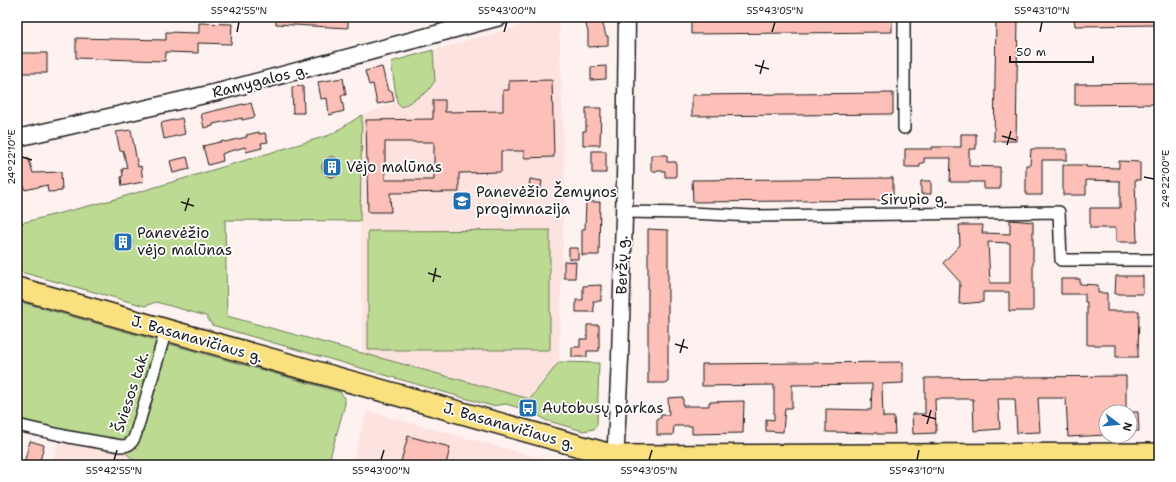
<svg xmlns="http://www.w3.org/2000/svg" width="1176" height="482" font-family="'Shantell Sans',sans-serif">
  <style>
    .built { fill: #fde3e0 }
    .green { fill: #bcda92; stroke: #6c7b57 }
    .building { fill: #fcc0b8; stroke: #1c1c1c; fill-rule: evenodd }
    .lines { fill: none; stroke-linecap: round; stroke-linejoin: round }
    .street-casing { stroke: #1c1c1c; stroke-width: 14 }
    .secondary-casing { stroke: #1c1c1c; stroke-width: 19 }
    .highway-casing { stroke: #1c1c1c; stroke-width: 24 }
    .street { stroke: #fff; stroke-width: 11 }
    .secondary { stroke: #fff; stroke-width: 16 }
    .highway { stroke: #fbe080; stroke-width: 21 }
    .ticks { fill: none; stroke: #1c1c1c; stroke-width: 1.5 }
    .labels { text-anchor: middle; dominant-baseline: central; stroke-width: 3.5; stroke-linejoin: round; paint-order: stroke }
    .street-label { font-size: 15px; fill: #1c1c1c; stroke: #fff }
    .poi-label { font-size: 15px; fill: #1c1c1c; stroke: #fff; text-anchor: start }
    .neatline { fill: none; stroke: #1c1c1c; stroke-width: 1.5 }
    .ticks-label { font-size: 10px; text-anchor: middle; fill: #1c1c1c }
  </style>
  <rect width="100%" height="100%" fill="#fef2f1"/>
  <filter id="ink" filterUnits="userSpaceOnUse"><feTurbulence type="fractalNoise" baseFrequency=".025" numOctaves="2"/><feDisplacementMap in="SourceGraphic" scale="8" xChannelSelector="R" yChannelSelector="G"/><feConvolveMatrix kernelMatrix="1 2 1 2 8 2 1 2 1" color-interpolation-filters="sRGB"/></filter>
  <g filter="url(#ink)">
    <path class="built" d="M552,17H559L565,180L559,362L530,399L362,353L360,221L362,115L397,102L391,62Z
      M367,411L493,445L565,465H351Z
      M61,429L114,442L139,465H52Z"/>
    <path class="green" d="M433,50L435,81L427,92L402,107L397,102L391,62Z
      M362,115L360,221L225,220L227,316L530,399L559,362L599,363L597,425L594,429L583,431L545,420L534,412L506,404L492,406L212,325L206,316L156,302L145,306L17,271V224L112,200L330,135Z
      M550,230V350H368V231Z
      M17,301L340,392L345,398V404L328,465H139L114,442L61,429L17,421Z"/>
    <path class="building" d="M276,17H348V28L276,24Z
      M584,17H601L606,36H608V46L588,47V32Z
      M691,17H892V32L691,34Z
      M996,17H1018L1016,141H994Z
      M1074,17H1159V25L1075,26Z
      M199,23L232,24L231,44L198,43V53L166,52L165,61L76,58V38L166,40V32L199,33Z
      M17,53H47V73H17Z
      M606,66V79L591,80V67Z
      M382,67L388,91H392L394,101L377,104L373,84L369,85L365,71Z
      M343,78L346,95H341L344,111L329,115L327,98L321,99L318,82Z
      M552,80L554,157L524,158V151H501V172L459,173V192L390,193L391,212H368L366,120L433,119V100H445V112L503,111V90H509V81ZM385,142H434V180H385Z
      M1159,83V104L1075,105V84Z
      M303,86L304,113H293L292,87Z
      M893,93V114L692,116V95Z
      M251,103L255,117L242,120V118L213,124V126L204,128L201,114L243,104V105Z
      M586,108H601L600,145H583V131H586Z
      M182,118L185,134L164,139L161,123Z
      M131,130L138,167L141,166L143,182L122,186L121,177L123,176L122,169L127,168L123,150L120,151L116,132Z
      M259,132V134L265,133L268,142L261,143L262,148L246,152L245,147L227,152L222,154L223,161L208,165L203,146L224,141L225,142L247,137L246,135Z
      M961,134H976V149H969V166L1000,167V189H984V182H950L951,158H924V163H920V167H905V149H932V147H961Z
      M1031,149H1067V160H1042V195H1026V165H1030Z
      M592,151H606V173H592Z
      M651,155H667V162H676V177H665V171H651Z
      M322 167a10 10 0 1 1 20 0a10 10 0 1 1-20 0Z
      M28,157L33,173L61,172L62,191L48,192L47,185L25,190L21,174L17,175V160Z
      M187,157L190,169L173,173L170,161Z
      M1119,161L1140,162V180H1135L1137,242H1116V228H1090V208H1120V181L1086,180V195H1063V165H1086V167L1119,168Z
      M893,178V200L693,202L692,180Z
      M530,179L542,181L539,197L528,195Z
      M921,181H931V194H921Z
      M586,202H600L599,255H582V229H585Z
      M1010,220L1033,222V311H1009V292H983V302L959,304L960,282L943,263L960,245L959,225H983L982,233L1010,234ZM988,242L1010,243V283H990Z
      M648,229L668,230V383H648Z
      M114 243a9 9 0 1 1 18 0a9 9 0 1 1-18 0Z
      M569,248H578V259H569Z
      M564,261L576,262L575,278H564Z
      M1116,276H1143V294H1115Z
      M1061,279H1080V284L1098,285V293H1107V311H1139L1138,357H1116V345H1087V302H1085V294H1061Z
      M601,285V301H593L594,312H576V300H583V286Z
      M587,325H599V351H587V357H572V347H580V339H587Z
      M903,362V383L882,384L883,417H894L895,434H877V433L826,432V409L871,410L872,384L792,385V408H785L783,432L766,431V419L774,420V385L702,386V364Z
      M1126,376V412H1106V435L1068,437L1066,398H1038L1040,432L1017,433L1015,399H998L1000,429L974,431L973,399H935L936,433L913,434L912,414H925V378Z
      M683,397V406H709V402L744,401L743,433L692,434V426H674L673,435H657V418H661V415H669L668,398Z
      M1130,412H1138L1139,431H1130Z
      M408,436L450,447L446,465H400Z
      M30,441L44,445L39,465L24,463Z"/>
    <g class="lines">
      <g class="street-casing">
        <path id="street" d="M904,17V128
          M623,212L689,213L753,216L1059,212L1061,260H1159
          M17,425L69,437L121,446C129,446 132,443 135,436L166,330"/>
      </g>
      <g class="secondary-casing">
        <path id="secondary" d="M17,138L222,91L500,17
          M615,465L620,358L625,181L627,17"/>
      </g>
      <g class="highway-casing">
        <path id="highway" d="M17,288L615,456L1159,454"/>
      </g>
      <use href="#street" class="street"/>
      <use href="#secondary" class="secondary"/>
      <use href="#highway" class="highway"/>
    </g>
  </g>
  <path class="ticks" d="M237,32L239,22M504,32L507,22M772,32L775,22M1040,32L1042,22M755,65L769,69M760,74L764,60M1002,136L1016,140M1007,145L1011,131M22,157L32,160M1144,177L1154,179M181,202L194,206M185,211L189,198M428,273L441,277M433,282L436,268M675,344L688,348M680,353L684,339M922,415L936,419M927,424L931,410M114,460L117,450M381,460L384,450M649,460L652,450M917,460L919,450"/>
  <defs>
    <g id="building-square" transform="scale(1)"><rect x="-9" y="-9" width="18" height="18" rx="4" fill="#1f6fb2" stroke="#fff"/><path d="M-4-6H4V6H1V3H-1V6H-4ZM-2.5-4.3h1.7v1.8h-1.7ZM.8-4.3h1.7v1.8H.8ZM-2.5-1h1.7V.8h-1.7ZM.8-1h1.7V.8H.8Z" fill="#fff"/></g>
    <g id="school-square" transform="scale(1)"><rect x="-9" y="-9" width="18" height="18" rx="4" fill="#1f6fb2" stroke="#fff"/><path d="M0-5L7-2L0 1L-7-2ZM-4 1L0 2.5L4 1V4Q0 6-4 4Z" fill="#fff"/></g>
    <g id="bus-square" transform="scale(1)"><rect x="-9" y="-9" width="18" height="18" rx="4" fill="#1f6fb2" stroke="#fff"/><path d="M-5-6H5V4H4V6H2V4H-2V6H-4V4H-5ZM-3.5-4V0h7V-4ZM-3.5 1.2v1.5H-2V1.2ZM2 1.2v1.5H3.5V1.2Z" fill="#fff"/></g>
  </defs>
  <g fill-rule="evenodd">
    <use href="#building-square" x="332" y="167"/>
    <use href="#school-square" x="462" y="201"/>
    <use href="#building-square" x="123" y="242"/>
    <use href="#bus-square" x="528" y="408"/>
  </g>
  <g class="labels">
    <g class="street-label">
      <text transform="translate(260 81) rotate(-14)">Ramygalos g.</text>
      <text transform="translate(914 199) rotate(-1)">Sirupio g.</text>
      <text transform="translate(622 265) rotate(-89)">Beržų g.</text>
      <text transform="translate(197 339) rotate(16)">J. Basanavičiaus g.</text>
      <text transform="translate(131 392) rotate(-72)">Šviesos tak.</text>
      <text transform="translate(509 426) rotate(16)">J. Basanavičiaus g.</text>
    </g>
    <g class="poi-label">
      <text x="346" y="167">Vėjo malūnas</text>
      <text x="476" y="192">Panevėžio Žemynos<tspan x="476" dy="17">progimnazija</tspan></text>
      <text x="137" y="233">Panevėžio<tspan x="137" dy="17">vėjo malūnas</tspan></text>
      <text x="542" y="408">Autobusų parkas</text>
    </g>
  </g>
  <rect width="1176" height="482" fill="none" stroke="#fff" stroke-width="44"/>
  <g transform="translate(1118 424) rotate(106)"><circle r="19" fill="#ffffff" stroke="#a4a4a4"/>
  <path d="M0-3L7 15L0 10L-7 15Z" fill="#1f6fb2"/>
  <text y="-6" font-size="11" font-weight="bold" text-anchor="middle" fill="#1c1c1c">N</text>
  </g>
  <path d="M1010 56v6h83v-6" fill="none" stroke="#1c1c1c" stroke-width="2"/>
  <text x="1016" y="56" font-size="12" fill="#1c1c1c" stroke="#ffffff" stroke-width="3" paint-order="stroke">50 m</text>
  <rect x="22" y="22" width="1132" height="438" class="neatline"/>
  <g class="ticks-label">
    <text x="239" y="14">55°42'55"N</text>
    <text x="507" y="14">55°43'00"N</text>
    <text x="775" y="14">55°43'05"N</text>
    <text x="1042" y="14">55°43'10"N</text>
    <text transform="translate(11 157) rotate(-90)" y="4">24°22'10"E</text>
    <text transform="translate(1165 179) rotate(-90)" y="4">24°22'00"E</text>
    <text x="114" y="474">55°42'55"N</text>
    <text x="381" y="474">55°43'00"N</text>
    <text x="649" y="474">55°43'05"N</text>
    <text x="917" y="474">55°43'10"N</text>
  </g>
</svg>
